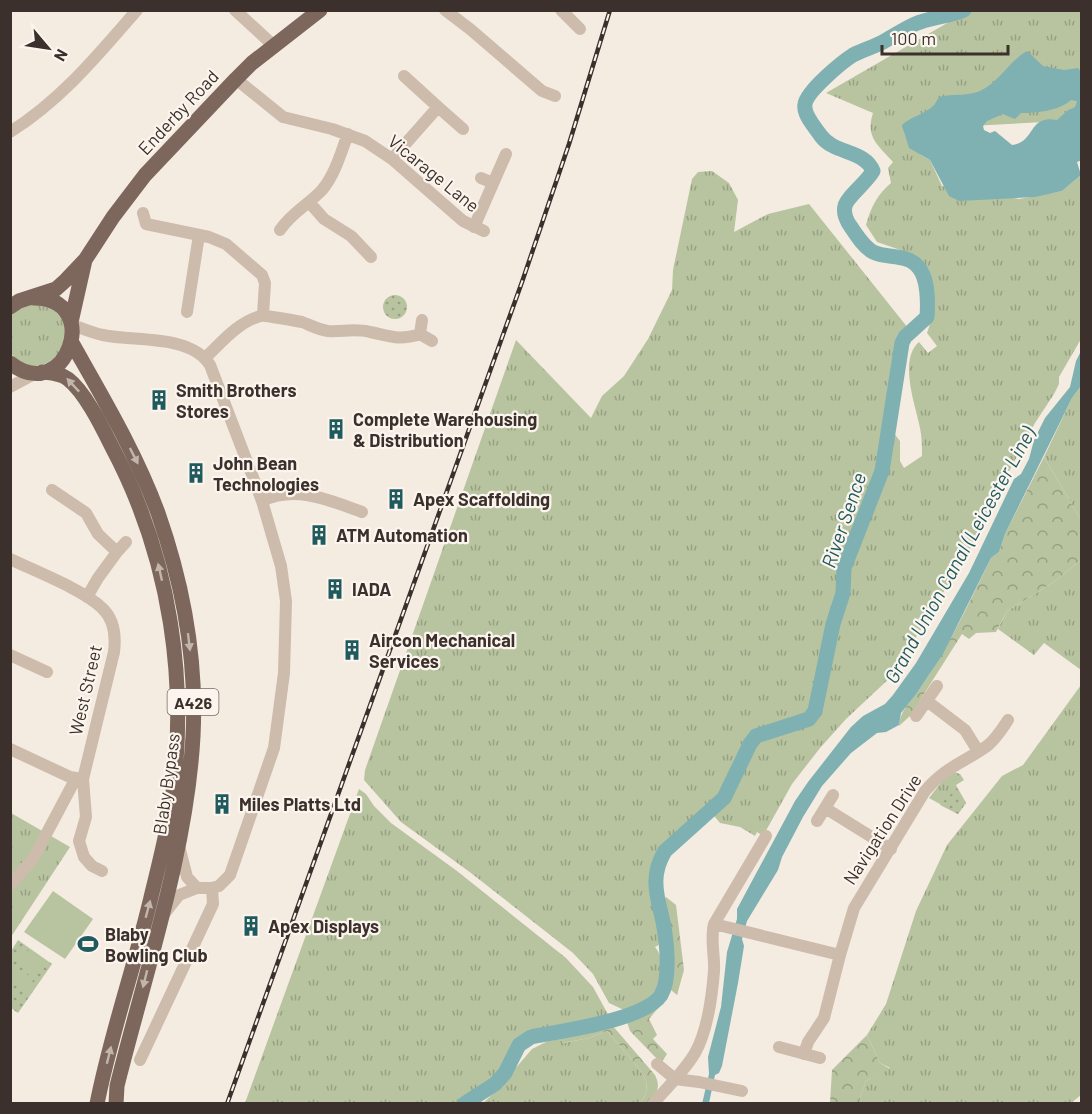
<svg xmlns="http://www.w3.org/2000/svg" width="1092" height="1114" font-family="Barlow,sans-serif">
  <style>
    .grass { fill: url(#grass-tufts) }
    .forest { fill: url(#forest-crowns) }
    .park { fill: url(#park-dots) }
    .pitch { fill: #b8c4a0 }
    .water { fill: #7fb0b2; fill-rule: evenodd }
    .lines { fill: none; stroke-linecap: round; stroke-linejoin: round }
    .river { stroke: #7fb0b2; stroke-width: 15 }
    .minor { stroke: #cdbbac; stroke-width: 12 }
    .major { stroke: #7d675c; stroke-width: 15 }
    .rail-casing { stroke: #3b302b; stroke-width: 4.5 }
    .rail { stroke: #fbf5ee; stroke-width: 2; stroke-dasharray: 7; stroke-linecap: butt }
    .oneway { fill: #c2b5ac }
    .labels { text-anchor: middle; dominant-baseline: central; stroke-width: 4.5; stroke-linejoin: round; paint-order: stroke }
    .shield { fill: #fbf5ee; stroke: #756b66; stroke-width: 1.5 }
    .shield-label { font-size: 16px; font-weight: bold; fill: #3b302b }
    .street-label { font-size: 18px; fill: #3b302b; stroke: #fbf5ee }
    .poi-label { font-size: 18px; font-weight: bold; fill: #3b302b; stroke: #fbf5ee; text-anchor: start }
    .water-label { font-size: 20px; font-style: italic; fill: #1f5a5e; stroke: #fbf5ee }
  </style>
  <defs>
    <pattern id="grass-tufts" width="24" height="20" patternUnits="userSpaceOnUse" patternTransform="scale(1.5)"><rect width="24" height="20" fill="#b8c4a0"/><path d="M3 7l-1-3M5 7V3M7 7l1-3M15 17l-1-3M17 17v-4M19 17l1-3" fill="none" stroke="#97a083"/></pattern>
    <pattern id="forest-crowns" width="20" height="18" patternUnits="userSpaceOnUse" patternTransform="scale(1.5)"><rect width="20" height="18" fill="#b8c4a0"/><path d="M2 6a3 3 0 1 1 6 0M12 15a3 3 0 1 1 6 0" fill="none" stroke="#97a083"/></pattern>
    <pattern id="park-dots" width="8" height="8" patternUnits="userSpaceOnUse" patternTransform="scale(1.5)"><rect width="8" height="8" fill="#b8c4a0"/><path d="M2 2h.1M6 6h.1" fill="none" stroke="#97a083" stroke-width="1.8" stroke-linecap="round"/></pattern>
  </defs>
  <rect width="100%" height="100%" fill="#f4ebe1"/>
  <path class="grass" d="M968,11H1081V120L914,129L921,155L930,160L942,186L1019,199L1062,191L1081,175V339L1059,377V384L1054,394L1035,423L1007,475L985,524L893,675L846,719L820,748L792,784L763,836L757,832L755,836L740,827L720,823L705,805L700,811V817C676,837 656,840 652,875C652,881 650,888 651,894C656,911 664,924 662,943L655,947C676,975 653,1003 624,1010L609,1003L593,974L573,953L471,873L401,822L364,780L365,770L516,340L591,418L602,396L624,376L648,339L672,290L673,270L692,179L698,172L712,171L729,183L738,200L734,232L768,214L809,204L908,328L899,342L885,422L900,441V461L904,468L922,456C922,447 922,437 920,428C916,406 898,360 919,342L928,353L937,346L927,333L933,315L932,287L928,268L915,255L877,242L866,225C871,207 877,195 891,183L888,168L893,162C878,145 865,137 873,113L826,93Z
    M33,303C38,304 46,305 51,308C87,326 49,393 11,354L10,316L16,309Z
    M1081,386V520L1044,457L1072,398Z
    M1081,560V670L1044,643L1034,655L998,629L1007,611L1054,582Z
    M1081,685V1095L1070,1104H862L860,1098L866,1081L890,1068L880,1063L867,1035L886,1004L916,911L947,845L1002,776L1023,765Z
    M954,772L960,774L964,780L956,785L966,803L958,814L929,798L943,780Z
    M359,789L366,794L374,806L391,823L457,871L566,958L593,987L610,1018L576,1023L528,1035L510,1052L493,1084L457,1103H245Z
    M11,813L70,847L11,937Z
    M607,1031C616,1042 643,1070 646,1081C648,1090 645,1097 640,1103L482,1104L496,1091L532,1049L548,1041L561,1039L563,1043L589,1038Z"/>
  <path class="forest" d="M1044,457L1081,520V560L1054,582L1007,611L996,632L976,633L969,639L962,634L910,716L899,726C900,710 910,703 919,690C948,649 969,603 991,558L999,552L1005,534Z
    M666,897L676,905L684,970L677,995L671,990L670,925L663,901Z
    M668,996L649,1019L657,1035L653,1039L667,1054L661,1063L630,1031L627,1022C634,1017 642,1015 649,1011C656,1006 659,998 668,996Z
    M603,1025H612L655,1075C661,1087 657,1093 649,1103H640C645,1097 648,1090 646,1081C643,1070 616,1042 607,1031L589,1038L563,1043L561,1039Z
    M867,1035L880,1063L890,1069L866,1081L860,1098L862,1103H830L832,1070Z"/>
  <path class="park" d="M383 307a12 12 0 1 1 24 0a12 12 0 1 1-24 0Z
    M957,788L966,803L958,814L940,805Z
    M18,940L52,964L18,1013L11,1008V951Z"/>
  <path class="pitch" d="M53,891L93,919L65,959L24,932Z
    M21,946L45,963L37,974L13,957Z
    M10,963L34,979L26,991L11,980Z"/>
  <path class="water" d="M1027,51L1043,66L1064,70L1078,68L1081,72L1082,160L1077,162L1081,175L1062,191L1035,197L959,201L949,196L930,160L909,148L902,125C911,116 925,115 934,105C937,102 937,97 943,96C956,94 968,96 980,91C1000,82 1009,61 1027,51ZM1071,100L1077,101L1075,107L1067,111L1057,120C1028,114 1036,142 1012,145L995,131L990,133L984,130L983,126L987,121L1003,114L1015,119L1021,113C1036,113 1059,111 1071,100Z
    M1081,351V386L1072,398L1005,534L999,552L991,558L943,654L917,693L901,713L899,725L886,732L877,733L851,753L822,786L803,817L782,857L778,870L747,921L742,939L744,946L738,983L722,1066L719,1073L715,1075L709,1103L702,1104L709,1074L708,1057L721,1007L727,952L737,919V909L795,801L808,782L851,727L863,716L885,704L893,695L916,663L969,573L1014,479L1021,474L1029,459L1034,440L1045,418L1070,387L1076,361Z"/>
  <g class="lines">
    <path class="river" d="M464,1104L495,1084L505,1073L519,1045L531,1037C561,1031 645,1020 661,995C672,977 666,933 661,913C655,890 652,872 665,851L724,798L750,744L756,736L809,719L815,711L833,624L843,593L844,568L882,471L902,343L905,337L927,317C928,303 928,279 919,268C908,253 887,259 873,252C864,247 857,236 851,227C847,222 843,213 845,206C847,197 867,182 873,171C865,150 834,154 821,136C815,127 803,115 805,104C807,91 842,62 853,55C863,50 873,47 883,42C893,36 904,29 915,24C931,17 948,17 964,10"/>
    <path class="minor" d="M235,10L274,46
      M445,10L470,29L542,91L555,96
      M561,10L580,29
      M404,76L438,107
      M236,79L283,117L332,129L365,141L392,159L463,221L484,231
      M10,132C61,100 98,55 137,10
      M392,159L438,107L463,129
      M481,178L493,183
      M309,202L324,219L351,236L371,257
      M143,213L146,224L209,237L226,244L262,275L265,283L263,315
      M474,227L506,154
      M280,230C291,213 308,205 322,190C335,175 341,152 348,134
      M187,312L199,235
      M72,325C82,328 93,333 103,335C135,342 190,334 210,365L262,501L281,566L286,601L284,673L274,748L230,875L219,886L212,888L213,904L140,1060
      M420,334L422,320
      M205,358C221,343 239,321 261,316C264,315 297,321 302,322C310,325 319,330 328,331C342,332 355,328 370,332C390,336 398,341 420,334L432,341
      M10,387L36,373
      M52,490L86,513L98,534L117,552L98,578L87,597
      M262,501C296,485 329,500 362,512
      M117,552L126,542
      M10,559C35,571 84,590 102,608C114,619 116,636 114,652L83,779L86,817L79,841L84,857L92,866L102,871
      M10,655L47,672
      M927,701L965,730L978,751
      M916,716L937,686
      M10,749L70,777L82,779
      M825,808L891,849
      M817,821L833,795
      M179,846L187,877L197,888
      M10,885L33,859L76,778
      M164,914L179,895L197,888H212
      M714,924L840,955L824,1018L808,1042L804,1054
      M840,955L854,908L925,791C945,767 963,763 987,746C996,739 1002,729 1008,720
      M779,1047L820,1058
      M657,1064L675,1079L699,1082L742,1091
      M653,1104C667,1087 684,1072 695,1053C708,1030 712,997 714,971C715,955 710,940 714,924L766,836"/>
    <path class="major" d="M10,307L19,301L56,289L66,280L85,260L113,217L145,175L236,79L252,63L320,10
      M71,322L85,260
      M72,343C103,398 136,453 158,513C183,584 197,660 193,736C187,851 145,973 117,1086L116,1104
      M10,363C66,407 104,298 34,298
      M42,372C51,373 60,373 68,379C85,392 102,427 112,447C171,558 189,684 171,808C166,836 159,865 152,893C136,963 111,1032 97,1104"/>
    <g class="rail-casing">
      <path id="rail" d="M227,1104L522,282L569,144L610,10"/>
    </g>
    <use href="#rail" class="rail"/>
  </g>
  <defs><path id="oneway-solid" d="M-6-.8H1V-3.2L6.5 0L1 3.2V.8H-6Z" transform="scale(1.5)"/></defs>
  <g class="oneway">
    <use href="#oneway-solid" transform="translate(73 385) rotate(-133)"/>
    <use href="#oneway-solid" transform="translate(134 456) rotate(63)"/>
    <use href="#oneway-solid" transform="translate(160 572) rotate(-103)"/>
    <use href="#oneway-solid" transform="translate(189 642) rotate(83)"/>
    <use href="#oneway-solid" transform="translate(148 909) rotate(-75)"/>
    <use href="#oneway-solid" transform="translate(145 979) rotate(104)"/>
    <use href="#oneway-solid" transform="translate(109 1055) rotate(-76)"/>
  </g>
  <defs>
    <g id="building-bare" transform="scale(1.62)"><path d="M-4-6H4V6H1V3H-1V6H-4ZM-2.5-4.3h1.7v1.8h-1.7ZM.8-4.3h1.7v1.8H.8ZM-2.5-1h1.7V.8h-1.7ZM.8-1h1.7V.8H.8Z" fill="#1f5a5e" stroke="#fbf5ee" stroke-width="2.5" paint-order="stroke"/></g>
    <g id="stadium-bare" transform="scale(1.62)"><path d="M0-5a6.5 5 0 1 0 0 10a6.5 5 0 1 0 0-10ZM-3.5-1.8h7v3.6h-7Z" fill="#1f5a5e" stroke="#fbf5ee" stroke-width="2.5" paint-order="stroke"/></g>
  </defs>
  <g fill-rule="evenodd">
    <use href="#building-bare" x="159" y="400"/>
    <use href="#building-bare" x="336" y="429"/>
    <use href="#building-bare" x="196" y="473"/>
    <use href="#building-bare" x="396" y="499"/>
    <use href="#building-bare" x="319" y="535"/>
    <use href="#building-bare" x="335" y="589"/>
    <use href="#building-bare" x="352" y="650"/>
    <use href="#building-bare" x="222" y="804"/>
    <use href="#building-bare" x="251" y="926"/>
    <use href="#stadium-bare" x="88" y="944"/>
  </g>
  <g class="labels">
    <rect class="shield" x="167.5" y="689" width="51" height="26" rx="4.5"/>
    <g class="shield-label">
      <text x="193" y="702">A426</text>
    </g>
    <g class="street-label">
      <text transform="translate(178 112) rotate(-47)">Enderby Road</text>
      <text transform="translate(434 173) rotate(39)">Vicarage Lane</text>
      <text transform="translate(85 690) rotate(-77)">West Street</text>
      <text transform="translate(166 784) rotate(-82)">Blaby Bypass</text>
      <text transform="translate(882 829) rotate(-57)">Navigation Drive</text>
    </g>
    <g class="poi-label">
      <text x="176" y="390">Smith Brothers<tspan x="176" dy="21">Stores</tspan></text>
      <text x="353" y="419">Complete Warehousing<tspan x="353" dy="21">&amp; Distribution</tspan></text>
      <text x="213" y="463">John Bean<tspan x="213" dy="21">Technologies</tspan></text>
      <text x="413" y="499">Apex Scaffolding</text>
      <text x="336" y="535">ATM Automation</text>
      <text x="352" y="589">IADA</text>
      <text x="369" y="640">Aircon Mechanical<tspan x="369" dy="21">Services</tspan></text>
      <text x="239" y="804">Miles Platts Ltd</text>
      <text x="268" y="926">Apex Displays</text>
      <text x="105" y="934">Blaby<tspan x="105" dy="21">Bowling Club</tspan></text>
    </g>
    <g class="water-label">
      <text transform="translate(843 520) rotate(-71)">River Sence</text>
      <text transform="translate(959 555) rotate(-61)">Grand Union Canal (Leicester Line)</text>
    </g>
  </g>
  <rect width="1092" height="1114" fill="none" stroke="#3b302b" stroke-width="24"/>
  <g transform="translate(48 48) rotate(119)" stroke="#fbf5ee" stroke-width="4.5" paint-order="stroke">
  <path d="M0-4.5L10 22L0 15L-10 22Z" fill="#3b302b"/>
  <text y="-9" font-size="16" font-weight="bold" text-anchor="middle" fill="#3b302b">N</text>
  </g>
  <path d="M882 45v9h126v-9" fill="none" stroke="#3b302b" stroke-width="3"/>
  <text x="891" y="45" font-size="18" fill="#3b302b" stroke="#fbf5ee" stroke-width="4.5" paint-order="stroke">100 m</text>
</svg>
